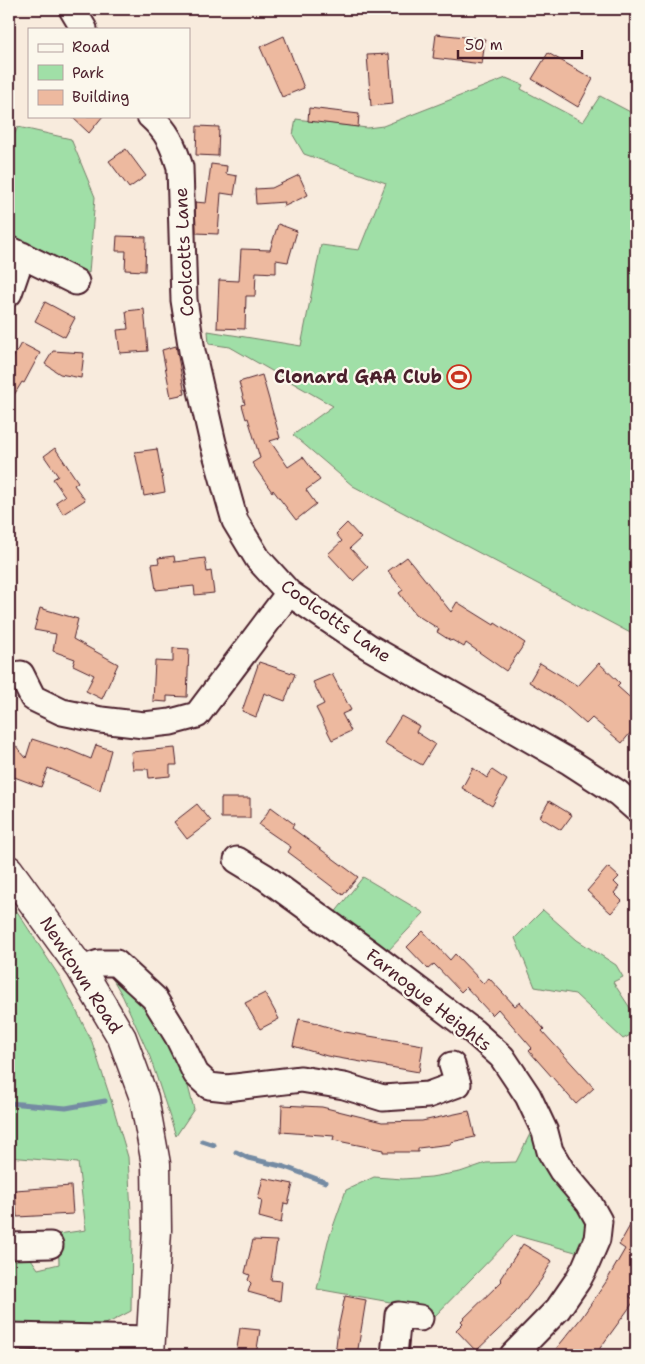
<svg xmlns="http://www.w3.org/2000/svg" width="645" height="1364" font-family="'Shantell Sans',sans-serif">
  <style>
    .green { fill: #a0dfa7; stroke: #757f69 }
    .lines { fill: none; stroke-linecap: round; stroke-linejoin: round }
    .stream { stroke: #758ba3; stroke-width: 5 }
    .building { fill: #edb99f; stroke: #4a1f2b }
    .minor-casing { stroke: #4a1f2b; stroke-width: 29 }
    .major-casing { stroke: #4a1f2b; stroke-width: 31 }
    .minor { stroke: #fbf7ec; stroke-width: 25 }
    .major { stroke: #fbf7ec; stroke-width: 28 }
    .labels { text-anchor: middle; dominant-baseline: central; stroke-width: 4.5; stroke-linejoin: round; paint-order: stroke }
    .street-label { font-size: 18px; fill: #4a1f2b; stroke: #fbf7ec }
    .poi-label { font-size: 18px; font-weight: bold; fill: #4a1f2b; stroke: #fbf7ec; text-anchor: end }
  </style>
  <rect width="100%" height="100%" fill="#f8ebdd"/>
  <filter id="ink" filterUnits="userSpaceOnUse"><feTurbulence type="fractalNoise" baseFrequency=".02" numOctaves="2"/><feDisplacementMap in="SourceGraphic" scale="10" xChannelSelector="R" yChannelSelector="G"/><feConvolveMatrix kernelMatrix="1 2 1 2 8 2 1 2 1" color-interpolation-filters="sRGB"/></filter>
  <g filter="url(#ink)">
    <path class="green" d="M506,78L523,85L521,89L583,122L600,96L636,115V636L353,486L293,435L333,406L230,347L209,344L208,331L301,346L321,245L359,250L386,183L304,154L293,135L296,119L367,128L383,126Z
      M18,127L71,139L95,197L89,273L9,234V145Z
      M363,877L424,913L387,952L334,914Z
      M9,899L59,976L92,1042L111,1100L128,1157L132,1231L131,1311L112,1321L99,1326L9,1324V1257L29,1256L38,1269L59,1264L58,1234L86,1230L78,1163L9,1157Z
      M543,910L577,940L616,965L623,977L613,982L636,1017V1032L623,1039L575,994L535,987L515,938Z
      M110,974L145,998L182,1063L194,1109L176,1136L150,1057L123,997Z
      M534,1126L586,1213L588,1233L579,1253L514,1235L431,1320L407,1305L317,1289L328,1241L346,1190L374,1177L403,1179L431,1177L460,1172L486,1163L516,1162Z"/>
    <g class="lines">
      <path class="stream" d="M9,1103L66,1108L105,1101
        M202,1141L214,1145
        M236,1152L248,1158L285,1167L325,1182"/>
    </g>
    <path class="building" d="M436,34L485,39L482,64L433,58Z
      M284,36L304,88L282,97L260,47Z
      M548,53L593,79L578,107L532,79Z
      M389,54L393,104L371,106L367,55Z
      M309,108L359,114L358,127L308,121Z
      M71,116H103L89,133Z
      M197,126L219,127L218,156L196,155Z
      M126,149L146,176L129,188L109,161Z
      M211,164L227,166L226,174L237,176L234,195L221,193L218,234L196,233L195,202L206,203Z
      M299,175L308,195L283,207L285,202L256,204L255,189L272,188Z
      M278,224L297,231L288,262L276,260V273L256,272L255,296H246L245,329L217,328L219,280L239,281L241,249L270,250Z
      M117,236L146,237L145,271L125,270L126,251H116Z
      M45,302L75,318L65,337L35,321Z
      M144,309L148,351L120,353L117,330L128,329L126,311Z
      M21,343L40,353L24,383L22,382L9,403V366Z
      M176,346L185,394L171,397L162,350Z
      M53,351L84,353L81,378L60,374L45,364Z
      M262,375L280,438L270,441L288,467L303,457L320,480L306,490L316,504L296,520L273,490L272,492L252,463L260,458L248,418L246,419L242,405L245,404L239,382Z
      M55,448L78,482L74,485L85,500L63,514L56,502L65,496L53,479L58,476L44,456Z
      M157,449L165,492L144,496L135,452Z
      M347,523L361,538L350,548L368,567L353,581L328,554L342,541L336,534Z
      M174,556L175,562L205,558L207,572L211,571L214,593L195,595L194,586L156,590L152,564L159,563L158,558Z
      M407,557L451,612L457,602L494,625L495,623L525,643L506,671L466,643L464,647L452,640L451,641L437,632L439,629L415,614L399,593L403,590L388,571Z
      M40,608L78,619L73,639L118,664L102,699L86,691L94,675L73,665L75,659L53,651L56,634L34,630Z
      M173,648L189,649L187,697L167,696V702L153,701L155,661L173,662Z
      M259,662L295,674L285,701L264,693L256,717L242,711Z
      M540,663L578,686L599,663L620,683L617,686L636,703V726L622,743L592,718L586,724L561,702L529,682Z
      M332,674L351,710L342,714L351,731L332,740L316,708L324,704L313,682Z
      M401,716L419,726L416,732L435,744L422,765L384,743Z
      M9,738L26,758L32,739L66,750L67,749L91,759L96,745L111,750L100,790L48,768L41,787L9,775Z
      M175,748L177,765H170V776L149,778L148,769H133L131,752Z
      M473,768L487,778L492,770L507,780L492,806L462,788Z
      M221,798H250V818H221Z
      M549,801L572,815L561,830L540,817Z
      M197,804L211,821L187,839L174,822Z
      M271,807L294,824L292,828L358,877L343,895L318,876L319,875L288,852L291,847L259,825Z
      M608,867L619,877L614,882L619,887L614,893L622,901L611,913L587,891Z
      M423,931L450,960L455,954L483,983L489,978L515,1006L520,1002L544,1029L542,1031L594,1088L576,1104L529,1051L532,1048L498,1009L492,1015L466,987L461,992L434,964L428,969L407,947Z
      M265,993L279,1019L260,1029L245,1003Z
      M299,1019L318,1023V1024L345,1032L423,1045L419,1072L327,1056L293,1046Z
      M282,1105L322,1107L382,1122L422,1121L469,1111L475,1137L451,1142V1144L418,1148V1152H383V1150L333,1140L334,1136L281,1132Z
      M263,1178L293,1184L288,1204L284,1203L281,1223L259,1217L262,1200L258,1199Z
      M71,1186L73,1214L17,1217L15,1190Z
      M636,1215V1287L630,1297L635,1300L595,1355H551L582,1317L606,1282L625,1249L619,1245Z
      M253,1240L277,1241L271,1280L282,1281L280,1301L248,1292L251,1283L248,1280L250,1275L245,1273Z
      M523,1244L552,1261L541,1280L515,1314L476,1351L456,1330L463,1323L461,1321L502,1281L500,1279Z
      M345,1296L366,1300L357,1355H335L338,1329Z
      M240,1328L260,1330L256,1355H236Z"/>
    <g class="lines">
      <g class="minor-casing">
        <path id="minor" d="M72,9L84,29
          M150,116C168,132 173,145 180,167L184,300L192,351L213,443L235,521L258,559L289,593L369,647L570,762L618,793L636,809
          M9,249L76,282
          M9,293L22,255
          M21,674L33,698L62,712L101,720L144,725L171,722L197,715L289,593
          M237,860L265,877L371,954L474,1032L502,1057L528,1096L545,1132L550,1151L562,1171L589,1203L599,1221L597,1239L585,1267L578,1280L558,1309L513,1355
          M81,969L99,963H116L154,998L178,1037L196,1074L209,1086L227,1088L301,1079L344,1086L383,1098L428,1095L458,1084L452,1065
          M9,1246L50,1245
          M9,1336L150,1339
          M394,1355L398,1315L420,1318"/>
      </g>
      <g class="major-casing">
        <path id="major" d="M9,870L81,969L122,1038L144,1098L156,1164L157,1230L150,1355"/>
      </g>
      <use href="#minor" class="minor"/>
      <use href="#major" class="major"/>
    </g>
  </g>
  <defs>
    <g id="stadium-ring" transform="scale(1.25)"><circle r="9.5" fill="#fbf7ec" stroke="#c8321e" stroke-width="1.5"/><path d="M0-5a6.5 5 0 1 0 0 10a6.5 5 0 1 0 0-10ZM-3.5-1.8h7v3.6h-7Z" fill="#c8321e"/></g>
  </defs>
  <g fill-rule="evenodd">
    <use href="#stadium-ring" x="459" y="377"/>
  </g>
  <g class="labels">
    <g class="street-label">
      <text transform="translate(184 252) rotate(-93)">Coolcotts Lane</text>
      <text transform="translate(336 621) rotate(35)">Coolcotts Lane</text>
      <text transform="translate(81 975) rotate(57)">Newtown Road</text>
      <text transform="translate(429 1000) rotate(38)">Farnogue Heights</text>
    </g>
    <g class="poi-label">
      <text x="442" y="377">Clonard GAA Club</text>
    </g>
  </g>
  <rect width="645" height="1364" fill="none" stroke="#fbf7ec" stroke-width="30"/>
  <rect x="15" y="15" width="615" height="1334" fill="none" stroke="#4a1f2b" stroke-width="2" filter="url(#ink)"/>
  <rect x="28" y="28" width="162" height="90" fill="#fbf7ec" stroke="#b4a19f"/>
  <rect x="38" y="44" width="25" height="8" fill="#fbf7ec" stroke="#b4a19f"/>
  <text x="72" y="52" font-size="15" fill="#4a1f2b">Road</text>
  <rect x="38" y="65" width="25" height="15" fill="#a0dfa7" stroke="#b4a19f"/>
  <text x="72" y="78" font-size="15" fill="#4a1f2b">Park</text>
  <rect x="38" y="90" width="25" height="15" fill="#edb99f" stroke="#b4a19f"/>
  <text x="72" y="102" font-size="15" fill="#4a1f2b">Building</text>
  <path d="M458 50v8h124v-8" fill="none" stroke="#4a1f2b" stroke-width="2.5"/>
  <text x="465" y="50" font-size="15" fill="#4a1f2b" stroke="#fbf7ec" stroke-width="4" paint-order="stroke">50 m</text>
</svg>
